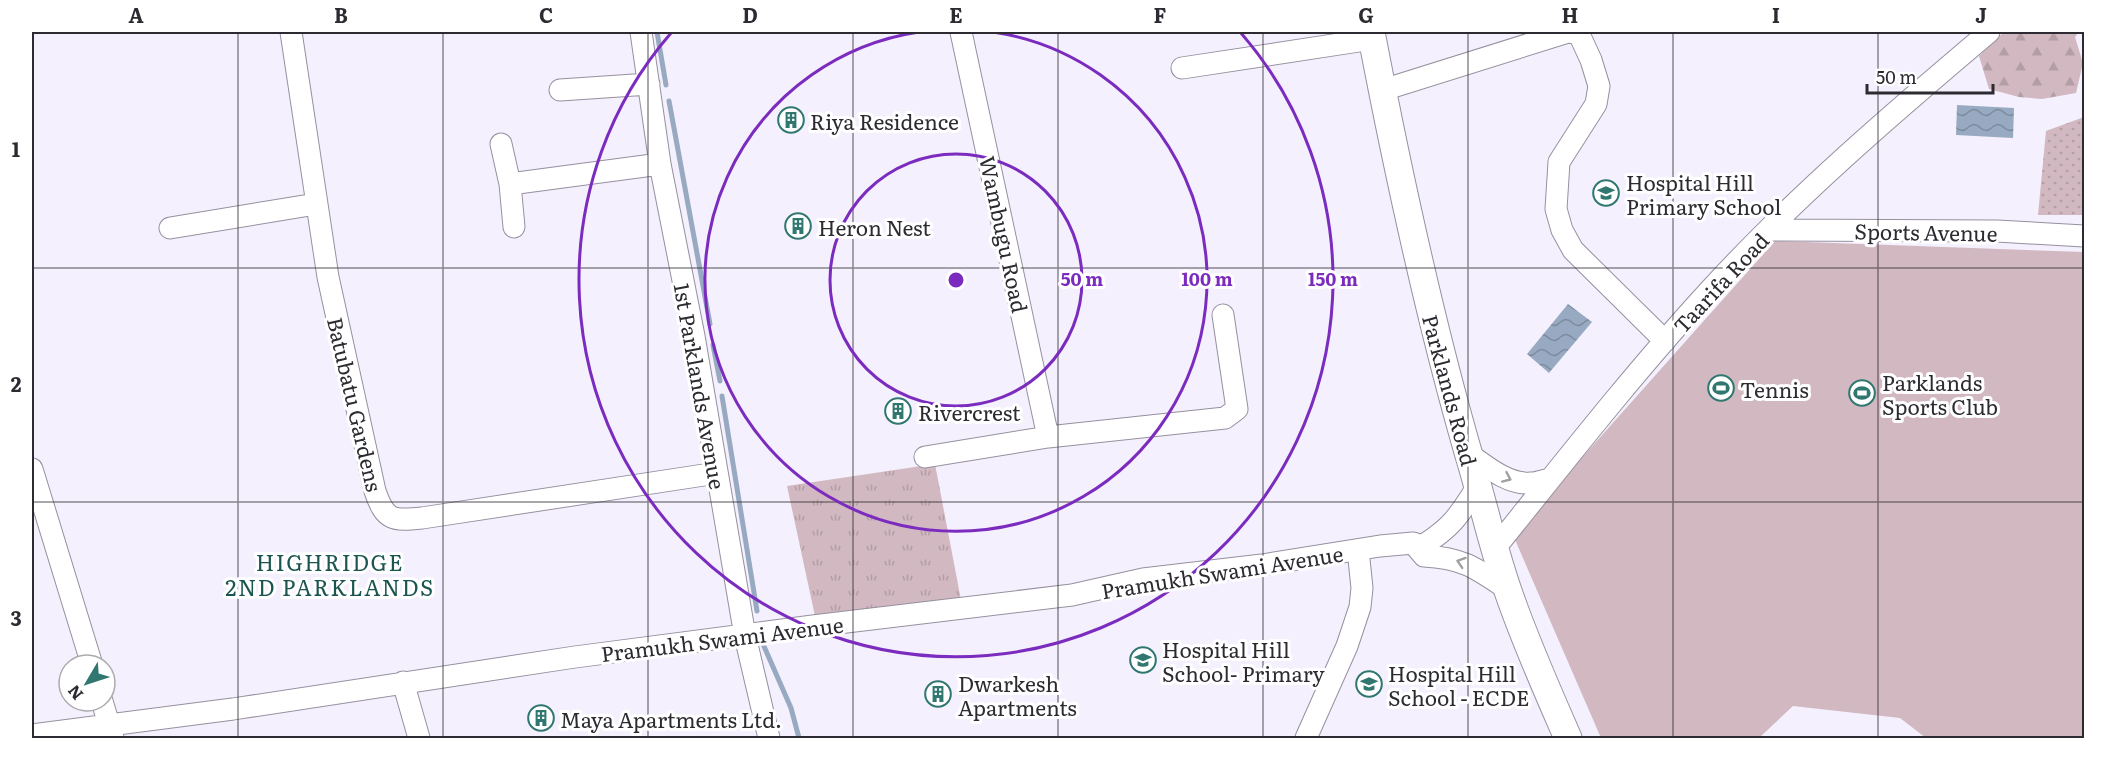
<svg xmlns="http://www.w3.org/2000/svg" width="2116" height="770" font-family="Literata,serif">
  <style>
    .grass { fill: url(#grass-dots) }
    .forest { fill: url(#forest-firs) }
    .park { fill: url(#park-tufts) }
    .garden { fill: #d1b8c1 }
    .water { fill: url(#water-waves) }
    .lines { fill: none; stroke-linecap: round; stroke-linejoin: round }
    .stream { stroke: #98aac2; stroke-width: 5 }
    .minor-casing { stroke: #96909f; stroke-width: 23 }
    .major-casing { stroke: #96909f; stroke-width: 29 }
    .minor { stroke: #fff; stroke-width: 21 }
    .major { stroke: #fff; stroke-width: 27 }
    .oneway { stroke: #a0a0a2 }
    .grid { fill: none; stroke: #2d2b31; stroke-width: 1.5; stroke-opacity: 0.55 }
    .ring { fill: none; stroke: #7b2cbf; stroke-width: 3 }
    .labels { text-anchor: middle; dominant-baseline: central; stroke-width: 6; stroke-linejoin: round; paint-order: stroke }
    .poi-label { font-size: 21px; fill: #2d2b31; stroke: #fff; text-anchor: start }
    .street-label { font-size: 21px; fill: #2d2b31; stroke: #fff }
    .neighbourhood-label { font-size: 22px; letter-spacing: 1.5px; fill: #1b554f; stroke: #fff }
    .centre { fill: #7b2cbf; stroke: #fff; stroke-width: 3 }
    .ring-label { font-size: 18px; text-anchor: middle; font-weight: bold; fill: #7b2cbf; stroke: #fff; stroke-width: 6; stroke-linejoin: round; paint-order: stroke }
    .neatline { fill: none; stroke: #2d2b31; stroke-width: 2 }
    .grid-label { font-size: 20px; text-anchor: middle; font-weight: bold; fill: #2d2b31 }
  </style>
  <defs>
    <pattern id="grass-dots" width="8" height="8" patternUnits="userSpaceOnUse" patternTransform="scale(1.5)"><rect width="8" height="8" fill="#d1b8c1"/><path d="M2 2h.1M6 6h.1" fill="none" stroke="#b49ea6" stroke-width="1.8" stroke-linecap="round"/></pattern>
    <pattern id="forest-firs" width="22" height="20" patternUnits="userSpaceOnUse" patternTransform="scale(1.5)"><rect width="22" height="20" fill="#d1b8c1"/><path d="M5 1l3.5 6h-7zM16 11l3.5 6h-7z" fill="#b49ea6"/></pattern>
    <pattern id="park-tufts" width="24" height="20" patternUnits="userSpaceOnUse" patternTransform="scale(1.5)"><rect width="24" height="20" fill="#d1b8c1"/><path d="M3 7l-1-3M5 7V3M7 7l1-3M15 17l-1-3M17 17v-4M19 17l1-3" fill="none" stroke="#b49ea6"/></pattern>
    <pattern id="water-waves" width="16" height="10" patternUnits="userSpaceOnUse" patternTransform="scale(1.5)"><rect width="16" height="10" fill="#98aac2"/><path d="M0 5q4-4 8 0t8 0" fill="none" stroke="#7c8b9e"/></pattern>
  </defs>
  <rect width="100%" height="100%" fill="#f5f0fd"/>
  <path class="grass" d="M2084,117V215H2038L2046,131Z"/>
  <path class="forest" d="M2004,32H2079L2075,37L2083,63L2076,93L2042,99L2019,97L1989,89L1979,56Z"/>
  <path class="park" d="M935,464L961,600L815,616L787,486Z"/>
  <path class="garden" d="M1775,241L2084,252V738H1926L1900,718L1793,706L1759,738H1601L1513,535Z"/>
  <path class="water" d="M1957,105L2014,108L2013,138L1956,135Z
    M1568,304L1592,322L1549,373L1527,354Z"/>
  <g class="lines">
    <path class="stream" d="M657,32L666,85
      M669,101L710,324
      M713,345L720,381
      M722,396L757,611
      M763,644L791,708L799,738"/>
    <g class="minor-casing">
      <path id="minor" d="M291,32L328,277L375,491C385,521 393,521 422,518L717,473
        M641,32L660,164L694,336L745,636L769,738
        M961,32L1048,437
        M1182,68L1372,39
        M560,90L649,84
        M1383,90L1568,32L1579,34L1591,60L1599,86L1596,104L1559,162L1556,209L1562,230L1573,250L1665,341
        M501,144L510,184L660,164
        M510,184L514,227
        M170,228L316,204
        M1768,230L1997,231L2084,236
        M1469,454C1486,466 1508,485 1531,483C1537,483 1544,480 1550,479
        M925,457L1048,437L1225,418L1237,409L1223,315
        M32,469L92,665
        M1413,543L1424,556C1463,558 1476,568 1507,589
        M1496,547C1565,461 1633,374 1708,292C1794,198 1892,114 1989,32
        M403,682L419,738
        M102,701L113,738
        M32,735L233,709L575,657L813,626L1072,595L1143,579L1262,565L1380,546L1413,543L1422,546C1451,528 1459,516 1477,487
        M1306,738L1347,646L1360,607L1362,588L1358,550"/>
    </g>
    <g class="major-casing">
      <path id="major" d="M1371,32C1398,173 1428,313 1468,452C1482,498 1492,545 1508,591C1525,641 1547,690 1568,738"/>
    </g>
    <use href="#minor" class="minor"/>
    <use href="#major" class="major"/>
  </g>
  <defs><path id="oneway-chevron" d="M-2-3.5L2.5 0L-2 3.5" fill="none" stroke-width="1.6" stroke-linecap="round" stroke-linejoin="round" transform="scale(1.5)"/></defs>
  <g class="oneway">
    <use href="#oneway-chevron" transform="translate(1507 478) rotate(24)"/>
    <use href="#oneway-chevron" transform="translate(1461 562) rotate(-162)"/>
  </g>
  <path class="grid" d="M238,32V738M443,32V738M648,32V738M853,32V738M1058,32V738M1263,32V738M1468,32V738M1673,32V738M1878,32V738M32,268H2084M32,502H2084"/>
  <g class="ring">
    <circle cx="956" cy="280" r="126"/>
    <path d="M993 32A251 251 0 1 1 919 32"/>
    <path d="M1241 33A377 377 0 1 1 671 33"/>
  </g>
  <defs>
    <g id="building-ring" transform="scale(1.35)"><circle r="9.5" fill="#fff" stroke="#307770" stroke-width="1.5"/><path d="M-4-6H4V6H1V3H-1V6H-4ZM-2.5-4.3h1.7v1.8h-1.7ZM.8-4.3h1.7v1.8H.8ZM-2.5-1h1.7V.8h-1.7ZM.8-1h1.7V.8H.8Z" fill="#307770"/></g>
    <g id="school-ring" transform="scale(1.35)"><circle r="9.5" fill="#fff" stroke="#307770" stroke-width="1.5"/><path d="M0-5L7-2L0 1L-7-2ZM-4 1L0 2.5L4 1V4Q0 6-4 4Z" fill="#307770"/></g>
    <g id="stadium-ring" transform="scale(1.35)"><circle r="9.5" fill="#fff" stroke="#307770" stroke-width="1.5"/><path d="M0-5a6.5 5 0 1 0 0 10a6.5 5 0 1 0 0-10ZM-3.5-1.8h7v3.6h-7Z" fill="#307770"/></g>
  </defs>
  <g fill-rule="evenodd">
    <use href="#building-ring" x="791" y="120"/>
    <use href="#school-ring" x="1606" y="193"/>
    <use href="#building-ring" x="798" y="226"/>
    <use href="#stadium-ring" x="1721" y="388"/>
    <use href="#stadium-ring" x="1862" y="393"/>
    <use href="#building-ring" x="898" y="411"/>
    <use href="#school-ring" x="1143" y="660"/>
    <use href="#school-ring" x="1369" y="684"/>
    <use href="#building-ring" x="938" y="694"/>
    <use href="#building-ring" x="541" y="718"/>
  </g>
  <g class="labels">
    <g class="poi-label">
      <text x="810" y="120">Riya Residence</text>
      <text x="1626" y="181">Hospital Hill<tspan x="1626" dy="24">Primary School</tspan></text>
      <text x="818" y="226">Heron Nest</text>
      <text x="1882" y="381">Parklands<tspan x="1882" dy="24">Sports Club</tspan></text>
      <text x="1740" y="388">Tennis</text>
      <text x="918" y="411">Rivercrest</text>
      <text x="1162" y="648">Hospital Hill<tspan x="1162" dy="24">School- Primary</tspan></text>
      <text x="1388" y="672">Hospital Hill<tspan x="1388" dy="24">School - ECDE</tspan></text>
      <text x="958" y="682">Dwarkesh<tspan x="958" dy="24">Apartments</tspan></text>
      <text x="560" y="718">Maya Apartments Ltd.</text>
    </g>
    <g class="street-label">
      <text transform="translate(1926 231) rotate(1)">Sports Avenue</text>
      <text transform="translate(1005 234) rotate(78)">Wambugu Road</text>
      <text transform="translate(1720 282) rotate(-47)">Taarifa Road</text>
      <text transform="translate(701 386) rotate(80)">1st Parklands Avenue</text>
      <text transform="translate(1451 390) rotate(75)">Parklands Road</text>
      <text transform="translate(356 404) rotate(77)">Batubatu Gardens</text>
      <text transform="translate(1222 571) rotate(-9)">Pramukh Swami Avenue</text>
      <text transform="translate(722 638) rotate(-7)">Pramukh Swami Avenue</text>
    </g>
    <g class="neighbourhood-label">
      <text x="330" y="561">HIGHRIDGE<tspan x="330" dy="25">2ND PARKLANDS</tspan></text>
    </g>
  </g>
  <circle cx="956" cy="280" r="9" class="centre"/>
  <g class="ring-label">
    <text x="1082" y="286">50 m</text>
    <text x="1207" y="286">100 m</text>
    <text x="1333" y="286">150 m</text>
  </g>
  <rect width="2116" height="770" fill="none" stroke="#ffffff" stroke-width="66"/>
  <g transform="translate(87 683) rotate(231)"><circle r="28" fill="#ffffff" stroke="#abaaad" stroke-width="1.5"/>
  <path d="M0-4.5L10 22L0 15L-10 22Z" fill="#307770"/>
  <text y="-9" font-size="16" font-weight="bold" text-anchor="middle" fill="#2d2b31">N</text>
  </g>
  <path d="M1867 84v9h126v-9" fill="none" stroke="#2d2b31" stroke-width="3"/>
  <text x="1876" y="84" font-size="18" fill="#2d2b31" stroke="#ffffff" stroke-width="4.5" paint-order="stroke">50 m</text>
  <rect x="33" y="33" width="2050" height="704" class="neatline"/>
  <g class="grid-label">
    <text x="136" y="23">A</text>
    <text x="341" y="23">B</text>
    <text x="546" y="23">C</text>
    <text x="750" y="23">D</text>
    <text x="956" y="23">E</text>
    <text x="1160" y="23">F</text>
    <text x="1366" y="23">G</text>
    <text x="1570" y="23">H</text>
    <text x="1776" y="23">I</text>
    <text x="1981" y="23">J</text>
    <text x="16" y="157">1</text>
    <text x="16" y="392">2</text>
    <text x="16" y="626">3</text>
  </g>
</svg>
